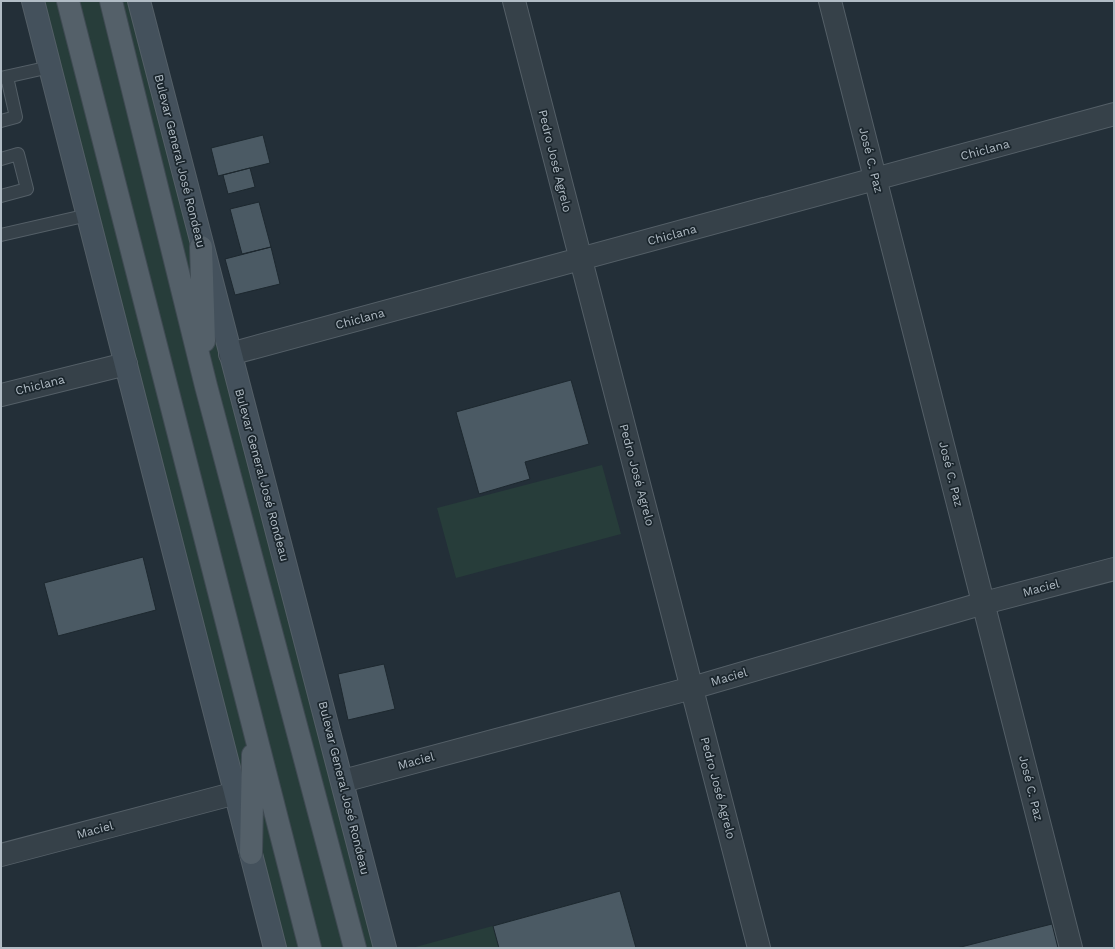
<svg xmlns="http://www.w3.org/2000/svg" width="1115" height="949" font-family="'Work Sans',sans-serif">
  <style>
    .green { fill: #273d3a }
    .building { fill: #4b5a64; stroke: #1d282f }
    .lines { fill: none; stroke-linecap: round; stroke-linejoin: round }
    .lane-casing { stroke: #545f67; stroke-width: 14 }
    .street-casing { stroke: #545f67; stroke-width: 24 }
    .secondary-casing { stroke: #545f67; stroke-width: 24 }
    .primary-casing { stroke: #3f4a52; stroke-width: 24 }
    .lane { stroke: #364149; stroke-width: 12 }
    .street { stroke: #364149; stroke-width: 22 }
    .secondary { stroke: #44515c; stroke-width: 22 }
    .primary { stroke: #546069; stroke-width: 22 }
    .labels { text-anchor: middle; dominant-baseline: central; stroke-width: 3.5; stroke-linejoin: round; paint-order: stroke }
    .street-label { font-size: 12px; fill: #b1bcc5; stroke: #1b262d }
  </style>
  <rect width="100%" height="100%" fill="#232f38"/>
  <path class="green" d="M33,1H139L385,948H275Z
    M602,465L621,534L456,578L437,508Z
    M620,891L636,948H412Z"/>
  <path class="building" d="M263,135L270,163L218,176L211,148Z
    M250,168L255,187L228,194L223,175Z
    M259,202L271,247L242,254L230,209Z
    M271,247L280,284L235,295L225,259Z
    M571,380L589,444L525,462L530,479L479,494L456,412Z
    M143,557L156,610L58,636L44,583Z
    M384,664L395,709L348,720L338,674Z
    M620,891L636,948H499L493,926Z
    M1052,924L1058,948H957Z"/>
  <g class="lines">
    <g class="lane-casing">
      <path id="lane" d="M1,78L50,67
        M1,121L16,117L7,77
        M1,159L18,154L27,189L1,196
        M1,235L88,215"/>
    </g>
    <g class="street-casing">
      <path id="street" d="M514,1L759,948
        M830,1L1071,948
        M230,354L1114,114
        M1,395L126,364
        M343,781L692,688L984,603L1114,569
        M1,855L236,793"/>
    </g>
    <g class="secondary-casing">
      <path id="secondary" d="M33,1L275,948
        M139,1C219,317 305,632 385,948"/>
    </g>
    <g class="primary-casing">
      <path id="primary" d="M68,1L310,948
        M111,1L206,386L355,948
        M201,247L204,341
        M251,853L253,755"/>
    </g>
    <use href="#lane" class="lane"/>
    <use href="#street" class="street"/>
    <use href="#secondary" class="secondary"/>
    <use href="#primary" class="primary"/>
  </g>
  <g class="labels">
    <g class="street-label">
      <text transform="translate(985 150) rotate(-15)">Chiclana</text>
      <text transform="translate(871 160) rotate(76)">José C. Paz</text>
      <text transform="translate(180 161) rotate(76)">Bulevar General José Rondeau</text>
      <text transform="translate(555 161) rotate(76)">Pedro José Agrelo</text>
      <text transform="translate(672 235) rotate(-15)">Chiclana</text>
      <text transform="translate(360 319) rotate(-15)">Chiclana</text>
      <text transform="translate(40 385) rotate(-14)">Chiclana</text>
      <text transform="translate(951 474) rotate(76)">José C. Paz</text>
      <text transform="translate(262 475) rotate(75)">Bulevar General José Rondeau</text>
      <text transform="translate(637 475) rotate(75)">Pedro José Agrelo</text>
      <text transform="translate(1041 588) rotate(-15)">Maciel</text>
      <text transform="translate(729 677) rotate(-16)">Maciel</text>
      <text transform="translate(416 761) rotate(-15)">Maciel</text>
      <text transform="translate(344 788) rotate(76)">Bulevar General José Rondeau</text>
      <text transform="translate(718 788) rotate(75)">Pedro José Agrelo</text>
      <text transform="translate(1031 788) rotate(76)">José C. Paz</text>
      <text transform="translate(95 830) rotate(-15)">Maciel</text>
    </g>
  </g>
  <rect width="1115" height="949" fill="none" stroke="#b1bcc5" stroke-width="4"/>
</svg>
